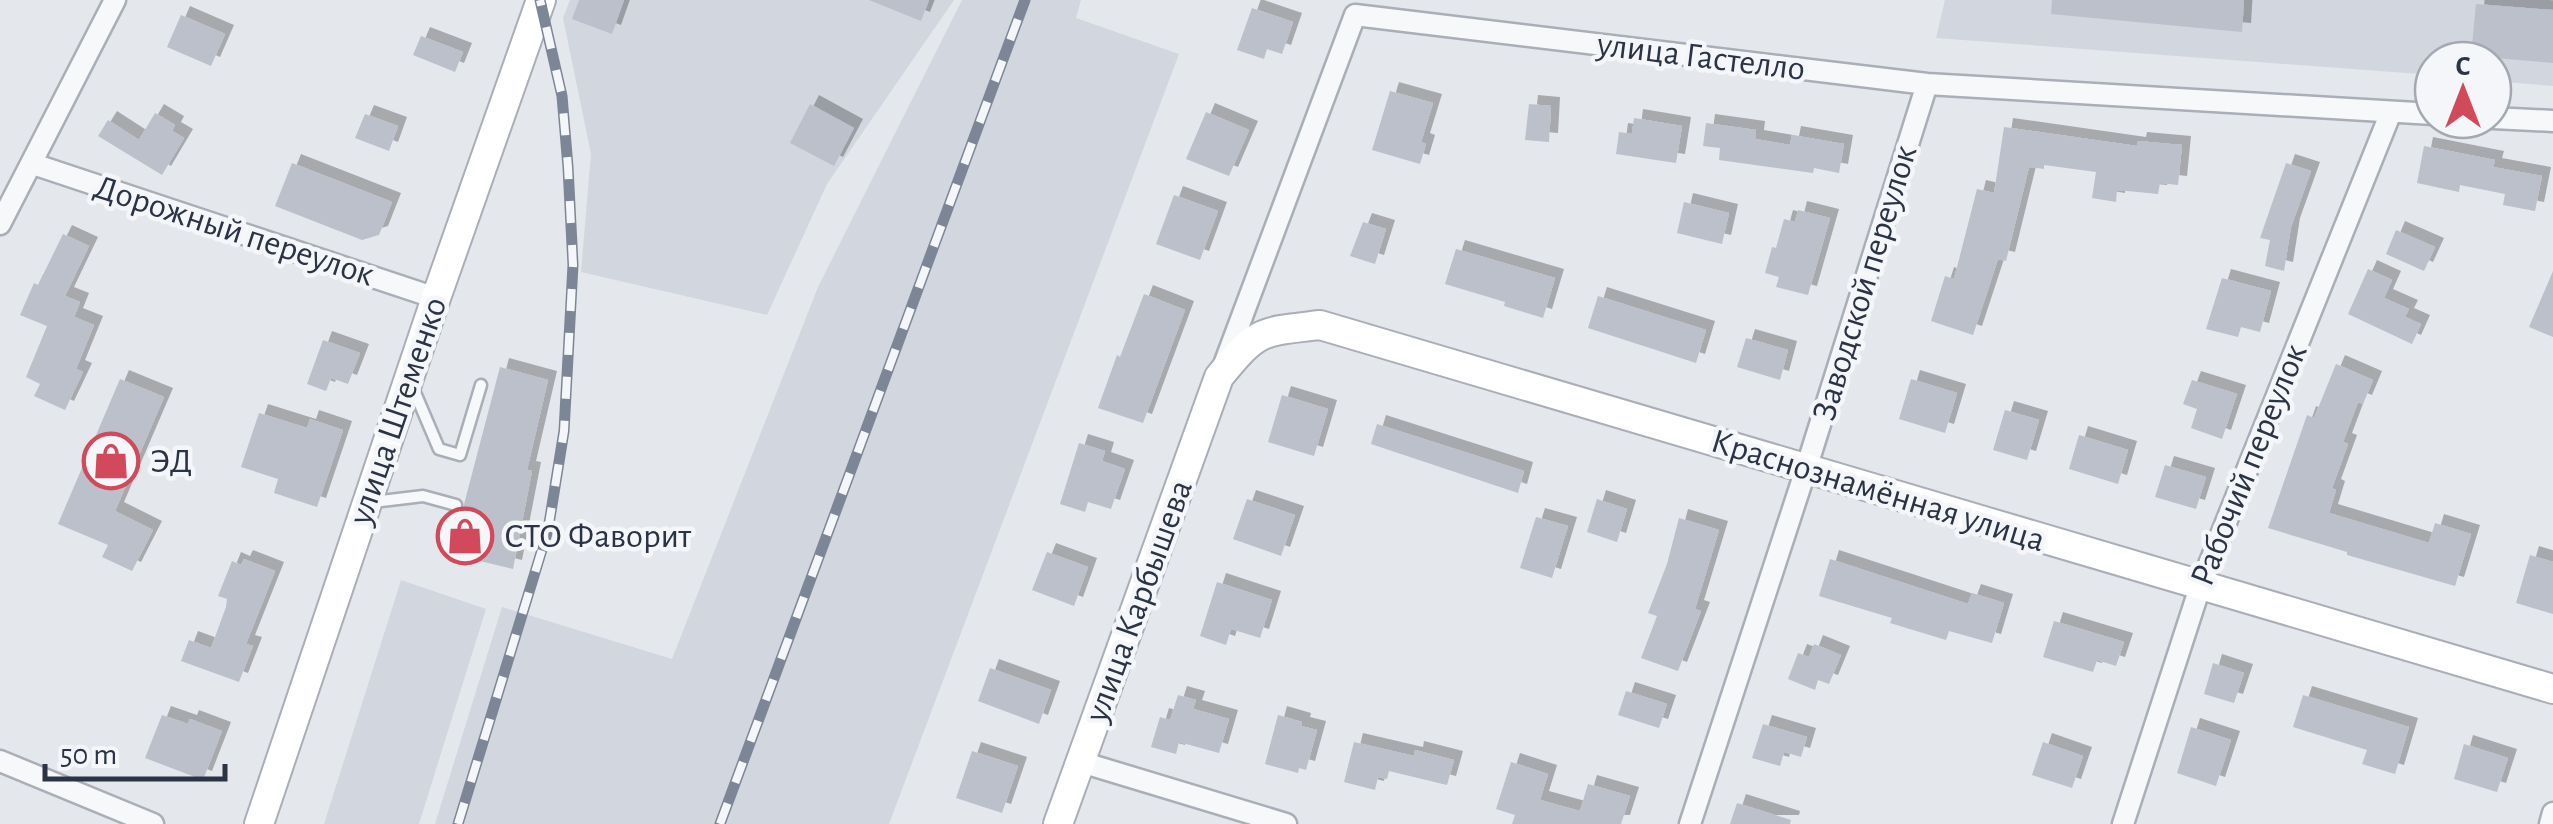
<svg xmlns="http://www.w3.org/2000/svg" width="2553" height="824" font-family="'Alegreya Sans',sans-serif">
  <style>
    .built { fill: #d2d6de }
    .building { fill: #bbc0ca; filter: url(#shadow) }
    .lines { fill: none; stroke-linecap: round; stroke-linejoin: round }
    .lane-casing { stroke: #a9aeb7; stroke-width: 15 }
    .street-casing { stroke: #a9aeb7; stroke-width: 25 }
    .secondary-casing { stroke: #a9aeb7; stroke-width: 32 }
    .lane { stroke: #f7f8fa; stroke-width: 10 }
    .street { stroke: #f7f8fa; stroke-width: 20 }
    .secondary { stroke: #fff; stroke-width: 28 }
    .rail-casing { stroke: #7d8696; stroke-width: 11 }
    .rail { stroke: #f4f6f9; stroke-width: 8; stroke-dasharray: 22; stroke-linecap: butt }
    .labels { text-anchor: middle; dominant-baseline: central; stroke-width: 9; stroke-linejoin: round; paint-order: stroke }
    .street-label { font-size: 35px; fill: #2b3445; stroke: #f4f6f9 }
    .poi-label { font-size: 35px; fill: #2b3445; stroke: #f4f6f9; text-anchor: start }
  </style>
  <defs>
    <filter id="shadow"><feDropShadow dx="9" dy="-9" stdDeviation="0" flood-color="#0004"/></filter>
  </defs>
  <rect width="100%" height="100%" fill="#e4e7ec"/>
  <path class="built" d="M570,0H954L827,184L767,315L581,272L591,154L563,18Z
    M962,0H1081L1076,18L1179,54L889,824H435L502,607L672,659L818,287Z
    M1945,0H2553V86L2493,81V60H2433V75L1936,38Z
    M401,580L486,609L419,824H324Z"/>
  <path class="building" d="M579,0H624L612,34L572,19Z
    M869,0H929L921,21Z
    M2052,0H2244L2242,32L2051,14Z
    M2476,4L2553,10V63L2471,56Z
    M1252,8L1293,22L1282,54L1267,49L1264,59L1237,50Z
    M181,15L225,34L211,66L167,47Z
    M421,36L463,52L455,72L413,55Z
    M1390,91L1433,103L1421,142L1426,144L1420,164L1372,150Z
    M810,104L854,128L834,166L790,143Z
    M1529,104L1551,106L1549,142L1525,140Z
    M1206,112L1249,130L1229,176L1186,159Z
    M155,113L175,125L172,131L184,138L162,175L98,136L108,120L139,140Z
    M365,114L398,126L389,151L355,138Z
    M1634,118L1682,126L1676,163L1616,154L1619,132L1632,134Z
    M1706,123L1756,130L1755,139L1790,145L1792,135L1844,144L1839,173L1814,168L1813,173L1719,160L1720,148L1703,146Z
    M2004,127L2137,146L2138,141L2182,145L2178,185L2160,183L2158,194L2117,190L2116,202L2092,198L2096,172L2044,165V169L2029,167L2006,261L1998,259L1973,335L1931,321L1945,276L1954,279L1977,189L1994,193Z
    M2424,146L2495,160L2493,167L2542,176L2535,211L2503,205L2505,194L2460,185L2459,192L2417,183Z
    M292,163L392,202L379,235L362,240L275,206Z
    M2286,163L2311,171L2291,227L2284,271L2265,266L2270,240L2260,238Z
    M1174,195L1218,211L1200,260L1156,244Z
    M1684,202L1729,213L1722,244L1677,233Z
    M1798,210L1830,218L1808,295L1776,287L1779,277L1765,273L1772,247L1776,248L1784,219L1795,222Z
    M1363,222L1386,229L1375,264L1350,256Z
    M2396,230L2435,247L2424,271L2386,254Z
    M63,234L89,246L65,296L80,302L74,317L94,325L76,369L83,372L65,410L34,396L40,384L26,377L47,326L20,315L34,283L38,285Z
    M1456,249L1555,278L1543,318L1504,306L1505,302L1445,284Z
    M2368,269L2392,280L2384,298L2409,309L2405,317L2421,324L2412,344L2348,314Z
    M2553,271V337L2529,327Z
    M2222,278L2271,291L2260,332L2241,327L2238,337L2206,329Z
    M1144,294L1185,310L1143,423L1098,408L1117,355L1120,357Z
    M1598,296L1706,330L1696,363L1588,328Z
    M1746,338L1788,350L1780,380L1737,367Z
    M323,340L360,353L348,384L331,378L326,391L307,384Z
    M2336,364L2373,380L2363,404L2358,402L2343,442L2348,444L2332,488L2336,490L2329,513L2429,543L2435,523L2471,534L2455,586L2347,555V552L2268,528L2307,415L2314,418Z
    M500,367L548,380L527,470L532,471L513,569L451,554Z
    M120,379L164,397L115,511L153,530L132,571L102,557L108,545L58,524Z
    M1911,379L1957,393L1945,433L1899,419Z
    M2192,380L2237,394L2222,439L2191,428L2197,409L2183,404Z
    M1282,395L1328,409L1314,456L1268,442Z
    M2005,410L2039,420L2027,460L1993,450Z
    M259,413L307,428L310,419L343,430L317,507L274,493L278,479L241,467Z
    M1377,424L1524,471L1518,493L1371,444Z
    M2079,435L2128,450L2118,484L2069,469Z
    M1079,443L1105,451L1102,461L1125,469L1111,509L1088,502L1085,512L1060,504Z
    M2165,465L2206,477L2196,509L2155,497Z
    M1247,499L1295,515L1281,556L1233,539Z
    M1597,499L1627,509L1617,542L1587,532Z
    M1536,517L1568,526L1552,578L1520,568Z
    M1679,518L1719,530L1695,609L1701,611L1678,671L1641,658L1657,616L1648,613L1667,564Z
    M1047,552L1088,567L1074,606L1032,590Z
    M2530,555L2553,562V614L2516,603Z
    M244,559L275,571L246,644L253,646L239,682L181,661L189,640L211,648L226,607L227,599L218,596L232,561L241,565Z
    M1830,559L1968,604L1972,593L2004,603L1992,643L1949,631L1946,640L1890,623L1892,618L1819,596Z
    M1217,582L1272,600L1260,638L1231,629L1226,645L1200,636Z
    M2054,621L2124,642L2116,666L2097,660L2093,672L2043,657Z
    M1814,644L1841,655L1829,684L1818,680L1815,690L1788,679L1798,653L1809,657Z
    M2213,663L2244,673L2234,703L2204,694Z
    M990,668L1051,690L1039,724L978,701Z
    M1626,691L1667,704L1659,728L1618,715Z
    M1178,695L1196,700L1193,709L1229,719L1219,753L1179,742L1176,754L1151,747L1160,717L1170,720Z
    M2303,695L2409,727L2395,774L2362,764L2367,750L2293,727Z
    M162,715L188,724L190,719L222,731L203,780L145,758Z
    M1278,715L1302,722L1301,726L1317,730L1306,770L1299,768L1298,773L1265,764Z
    M1763,724L1807,737L1801,757L1784,752L1780,766L1752,758Z
    M2191,727L2231,740L2216,786L2177,773Z
    M1354,742L1414,756L1415,750L1454,760L1447,785L1389,771L1387,779L1378,777L1375,790L1344,782Z
    M2043,742L2083,756L2072,788L2032,775Z
    M2464,744L2508,758L2497,792L2454,779Z
    M972,751L1018,766L1002,813L956,798Z
    M1511,762L1548,774L1540,800L1580,811L1588,784L1630,796L1621,824H1512L1515,815L1496,809Z
    M1737,803L1791,820L1790,824H1730Z"/>
  <g class="lines">
    <g class="lane-casing">
      <path id="lane" d="M413,388L439,449L460,455L481,385
        M373,502L423,496L456,505"/>
    </g>
    <g class="street-casing">
      <path id="street" d="M2493,118L2553,121
        M33,164L436,298
        M0,224L115,0
        M1225,362L1355,15L1927,84L2433,114
        M0,761L153,824
        M1081,762L1286,824
        M1690,824L1806,469L1927,84
        M2123,824L2200,587L2391,112
        M2550,824L2553,813"/>
    </g>
    <g class="secondary-casing">
      <path id="secondary" d="M259,824L436,298L541,0
        M1058,824L1219,377C1258,329 1260,332 1320,325L2553,689"/>
    </g>
    <use href="#lane" class="lane"/>
    <use href="#street" class="street"/>
    <use href="#secondary" class="secondary"/>
    <g class="rail-casing">
      <path id="rail" d="M458,824L548,530L564,431L573,265L568,167L562,96L540,0
        M720,824L1025,0"/>
    </g>
    <use href="#rail" class="rail"/>
  </g>
  <defs>
    <g id="shop-ring" transform="scale(2.875)"><circle r="9.5" fill="#f4f6f9" stroke="#d1495b" stroke-width="1.5"/><path d="M-5-2.5h2.3a2.7 3.5 0 0 1 5.4 0H5L5.5 6h-11ZM-1.5-2.5h3a1.5 2.3 0 0 0-3 0Z" fill="#d1495b"/></g>
  </defs>
  <g fill-rule="evenodd">
    <use href="#shop-ring" x="111" y="461"/>
    <use href="#shop-ring" x="465" y="536"/>
  </g>
  <g class="labels">
    <g class="street-label">
      <text transform="translate(1701 57) rotate(7)">улица Гастелло</text>
      <text transform="translate(234 231) rotate(18)">Дорожный переулок</text>
      <text transform="translate(1865 283) rotate(-73)">Заводской переулок</text>
      <text transform="translate(398 411) rotate(-71)">улица Штеменко</text>
      <text transform="translate(2249 465) rotate(-68)">Рабочий переулок</text>
      <text transform="translate(1878 491) rotate(17)">Краснознамённая улица</text>
      <text transform="translate(1139 601) rotate(-70)">улица Карбышева</text>
    </g>
    <g class="poi-label">
      <text x="150" y="461">ЭД</text>
      <text x="504" y="536">СТО Фаворит</text>
    </g>
  </g>
  <g transform="translate(2463 90)"><circle r="48" fill="#f4f6f9" stroke="#a4a8b1" stroke-width="2.5"/>
  <path d="M0-8L18 38L0 25L-18 38Z" fill="#d1495b"/>
  <text y="-15" font-size="28" font-weight="bold" text-anchor="middle" fill="#2b3445">С</text>
  </g>
  <path d="M45 764v15h180v-15" fill="none" stroke="#2b3445" stroke-width="5"/>
  <text x="60" y="764" font-size="30" fill="#2b3445" stroke="#f4f6f9" stroke-width="8" paint-order="stroke">50 m</text>
</svg>
